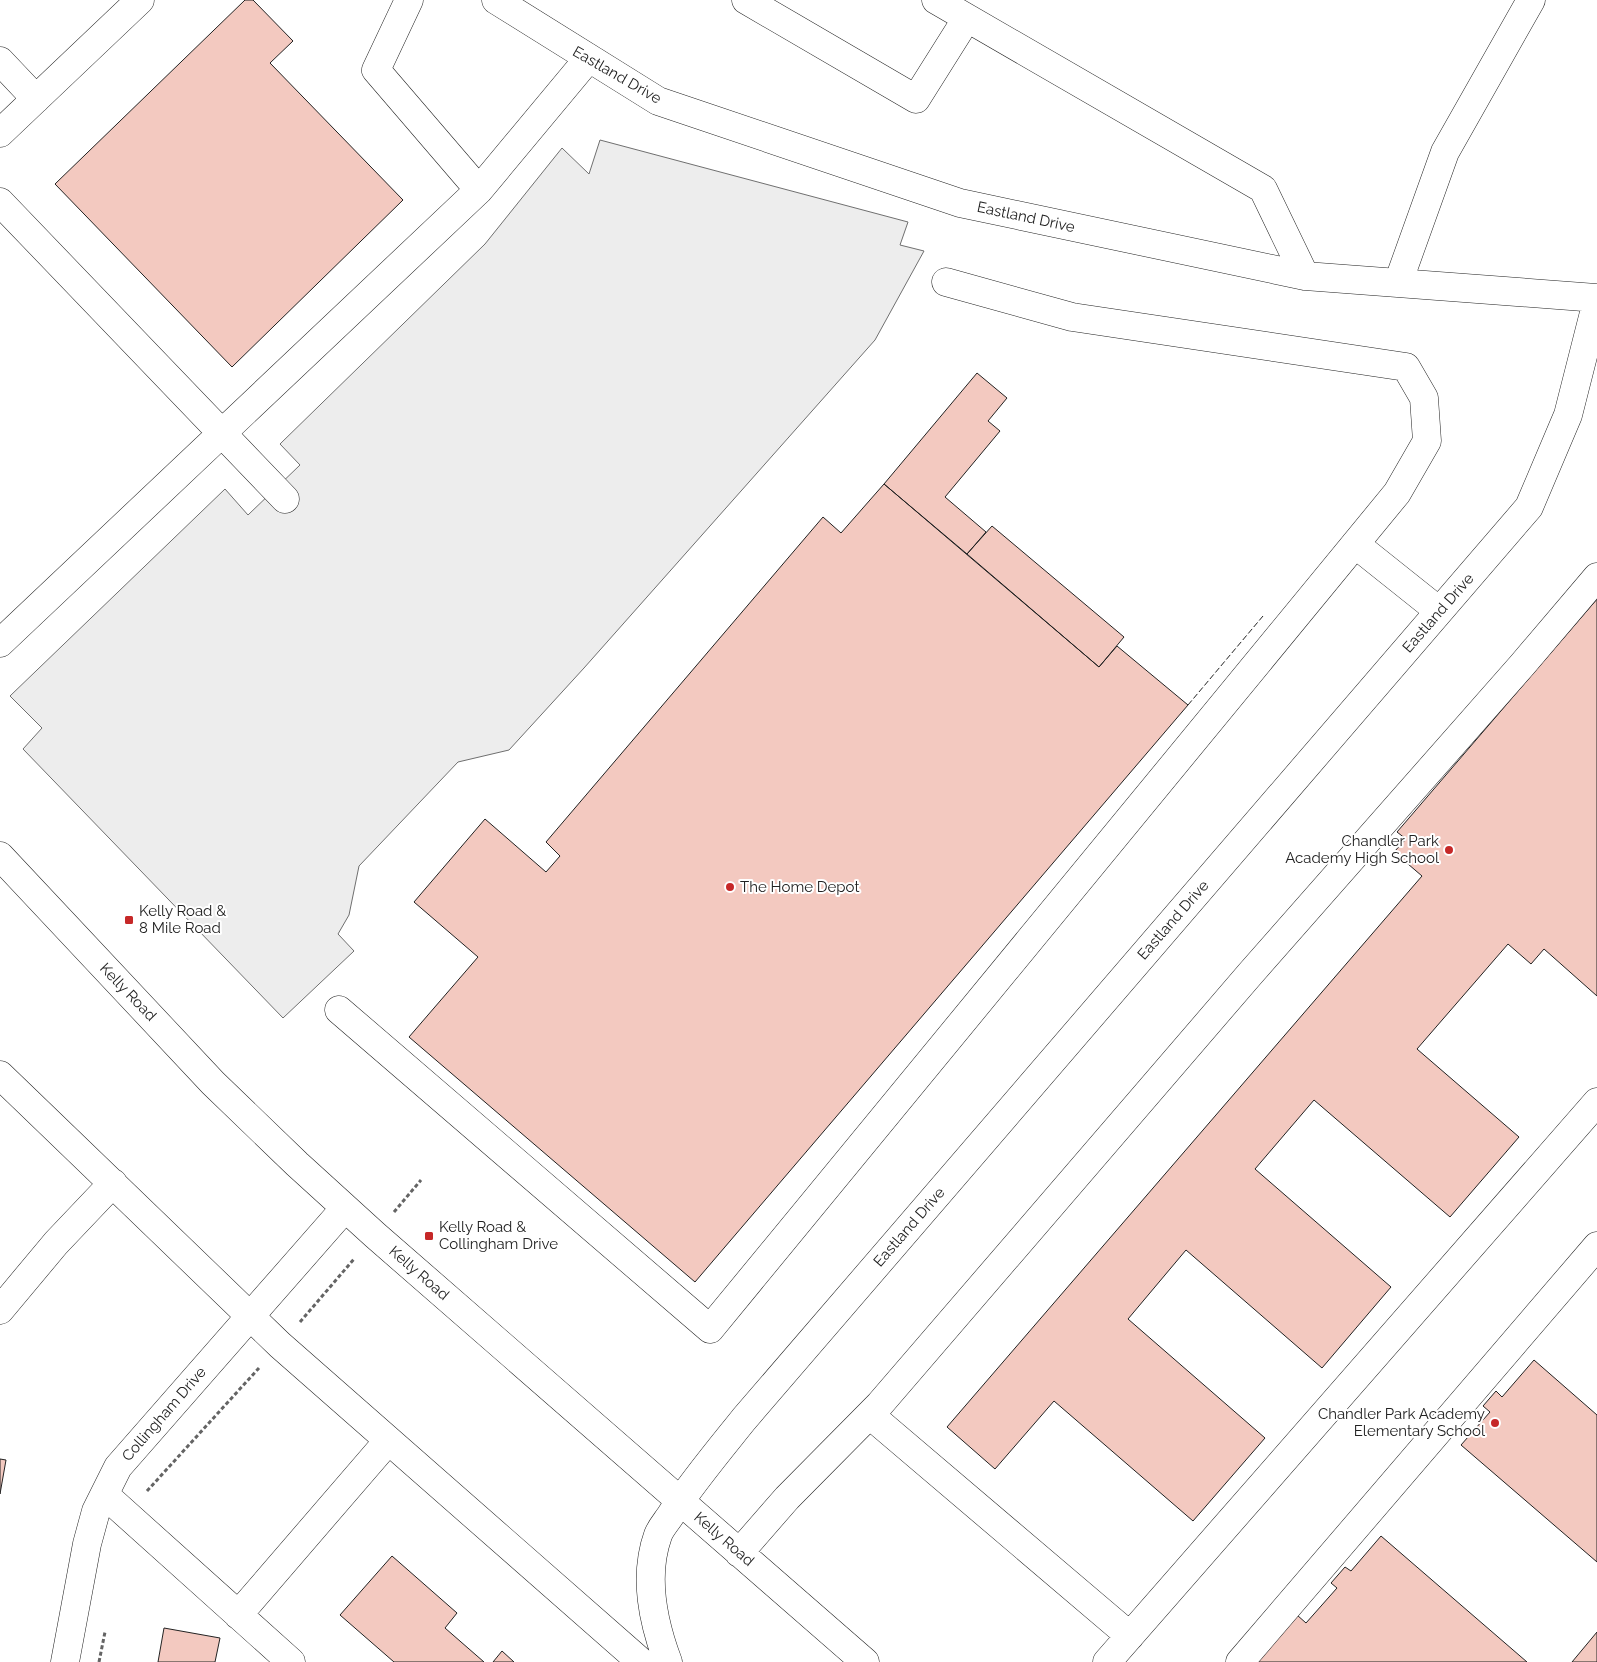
<svg xmlns="http://www.w3.org/2000/svg" width="1597" height="1662" font-family="Raleway,sans-serif">
  <style>
    .parking { fill: #ededed; stroke: #6f6f6f }
    .building { fill: #f3c9c0; stroke: #222 }
    .lines { fill: none; stroke-linecap: round; stroke-linejoin: round }
    .minor-casing { stroke: #222; stroke-width: 29 }
    .path { stroke: #646464; stroke-width: 3; stroke-dasharray: 4 2.5; stroke-linecap: butt }
    .minor { stroke: #fff; stroke-width: 28 }
    .fence { stroke: #222; stroke-width: 1; stroke-dasharray: 6 2.5; stroke-linecap: butt }
    .poi-dot { fill: #c62828; stroke: #fff; stroke-width: 2 }
    .labels { text-anchor: middle; dominant-baseline: central; stroke-width: 4; stroke-linejoin: round; paint-order: stroke }
    .street-label { font-size: 15px; fill: #222; stroke: #fff }
    .poi-label { font-size: 15px; fill: #222; stroke: #fff; text-anchor: start }
  </style>
  <rect width="100%" height="100%" fill="#fff"/>
  <path class="parking" d="M600,140L908,222L900,245L924,251L875,340L584,668L509,750L458,762L359,866L349,915L338,934L354,951L283,1018L23,749L42,728L10,696L225,489L248,515L300,465L280,444L485,244L562,148L589,174Z"/>
  <path class="building" d="M245,0H253L293,41L270,63L403,200L232,367L55,184Z
    M977,373L1007,398L988,421L1000,431L945,497L986,532L967,554L884,484Z
    M884,484L1099,667L1117,646L1188,705L695,1282L409,1037L478,957L414,902L485,819L546,872L560,856L546,842L823,517L841,533Z
    M992,526L1124,637L1099,667L967,554Z
    M1597,599V996L1544,949L1531,964L1508,944L1417,1049L1519,1137L1450,1217L1314,1100L1255,1169L1391,1287L1322,1368L1186,1250L1128,1319L1265,1438L1193,1521L1054,1401L995,1469L947,1427L1422,876L1394,852L1406,839L1397,832Z
    M1534,1360L1597,1415V1562L1461,1445L1490,1412L1483,1406L1496,1391L1502,1397Z
    M0,1459L6,1460L0,1494Z
    M1381,1536L1527,1662H1257L1297,1615L1306,1623L1337,1588L1331,1583L1345,1567L1351,1571Z
    M392,1556L457,1613L445,1628L484,1662H394L340,1615Z
    M164,1628L220,1638L215,1662H158Z
    M1597,1632V1662H1572Z
    M502,1651L514,1662H493Z"/>
  <g class="lines">
    <g class="minor-casing">
      <path id="minor" d="M409,0L376,70L479,190
        M496,0L658,101L960,203L1305,276L1597,298
        M746,0L916,99L967,18
        M936,0L1263,189L1305,276
        M0,61L36,99
        M0,133L140,0
        M0,202L285,499
        M1398,283L1445,152L1531,0
        M1355,544L1439,611
        M0,643L479,190L588,59
        M0,856L213,1083L297,1164L375,1235L865,1662
        M339,1010L710,1329L1397,493L1427,441L1424,398L1406,367L1072,317L946,282
        M0,1075L280,1345L641,1662
        M0,1310L56,1243L113,1183
        M870,1415L1130,1636
        M105,1495L291,1662
        M739,1553L787,1498L880,1404L1250,974L1523,664L1597,577
        M238,1615L388,1441
        M65,1662L87,1544L96,1511L118,1467L345,1208
        M668,1662C653,1622 643,1577 658,1535C661,1527 668,1520 672,1513C694,1480 720,1449 744,1419L1529,507L1568,415L1597,301
        M1107,1662L1597,1102
        M1240,1662L1597,1246"/>
    </g>
    <path class="path" d="M394,1212L421,1180
      M300,1322L354,1259
      M147,1491L259,1368
      M99,1662L105,1632"/>
    <use href="#minor" class="minor"/>
    <path class="fence" d="M1188,705L1263,616"/>
  </g>
  <g class="poi-dot">
    <circle cx="1449" cy="850" r="5"/>
    <circle cx="730" cy="887" r="5"/>
    <rect x="124" y="915" width="10" height="10" rx="2.5"/>
    <rect x="424" y="1231" width="10" height="10" rx="2.5"/>
    <circle cx="1495" cy="1423" r="5"/>
  </g>
  <g class="labels">
    <g class="street-label">
      <text transform="translate(617 75) rotate(30)">Eastland Drive</text>
      <text transform="translate(1026 217) rotate(12)">Eastland Drive</text>
      <text transform="translate(1438 613) rotate(-49)">Eastland Drive</text>
      <text transform="translate(1173 920) rotate(-49)">Eastland Drive</text>
      <text transform="translate(128 992) rotate(46)">Kelly Road</text>
      <text transform="translate(909 1227) rotate(-49)">Eastland Drive</text>
      <text transform="translate(419 1273) rotate(41)">Kelly Road</text>
      <text transform="translate(164 1414) rotate(-49)">Collingham Drive</text>
      <text transform="translate(724 1539) rotate(41)">Kelly Road</text>
    </g>
    <g class="poi-label">
      <text x="1439" y="841" text-anchor="end">Chandler Park<tspan x="1439" dy="17">Academy High School</tspan></text>
      <text x="740" y="887">The Home Depot</text>
      <text x="139" y="911">Kelly Road &amp;<tspan x="139" dy="17">8 Mile Road</tspan></text>
      <text x="439" y="1227">Kelly Road &amp;<tspan x="439" dy="17">Collingham Drive</tspan></text>
      <text x="1485" y="1414" text-anchor="end">Chandler Park Academy<tspan x="1485" dy="17">Elementary School</tspan></text>
    </g>
  </g>
</svg>
